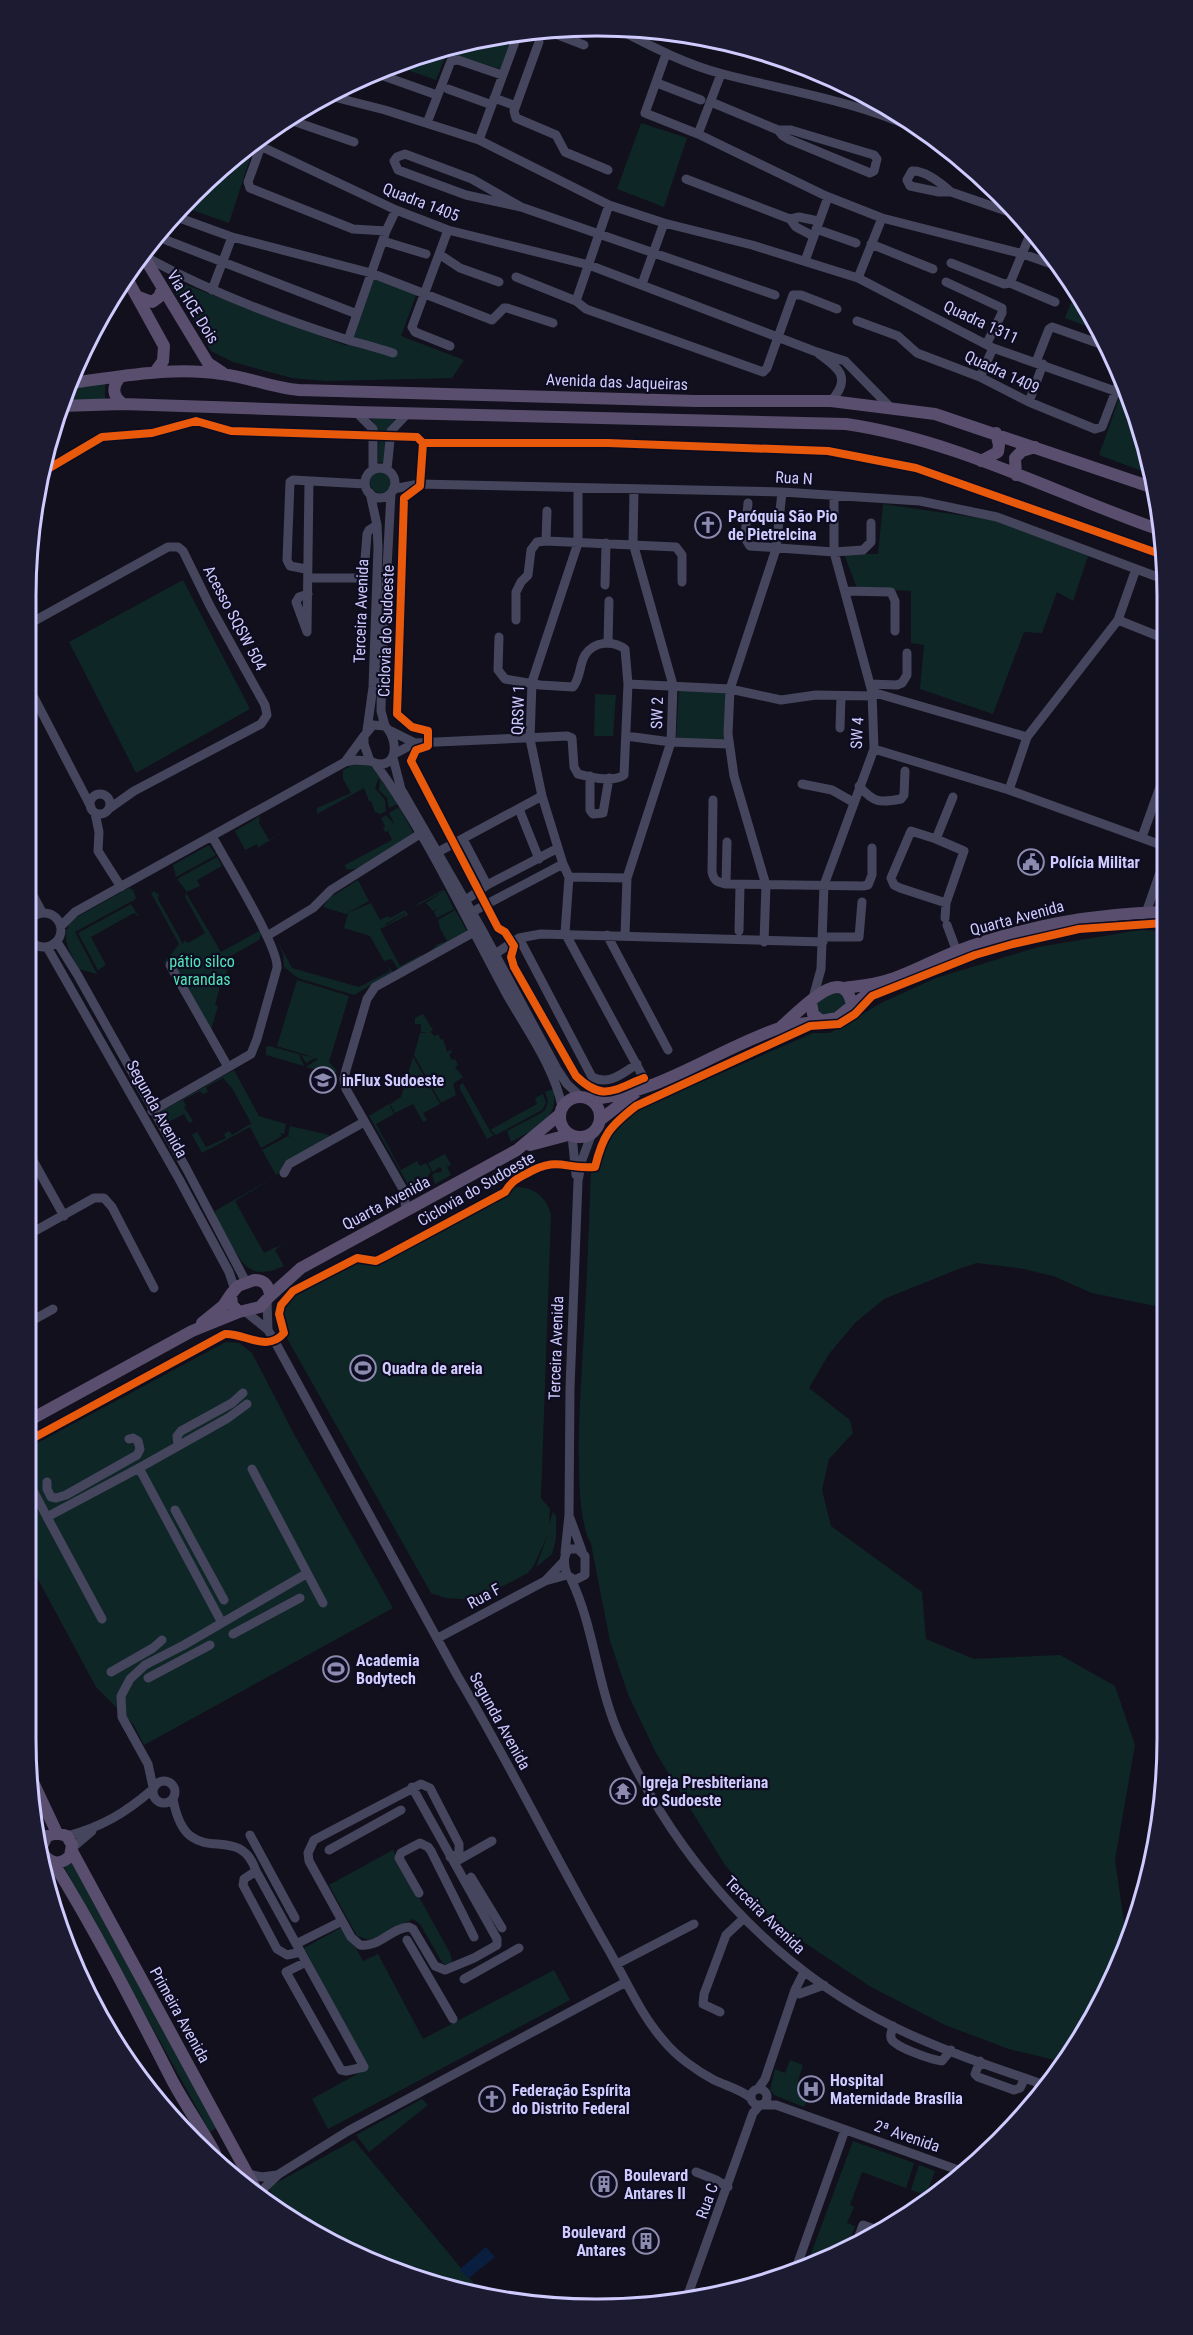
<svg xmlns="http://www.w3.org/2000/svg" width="1193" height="2335" font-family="'Roboto Condensed',sans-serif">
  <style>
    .green { fill: #0f2626 }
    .water { fill: #0a1f3f }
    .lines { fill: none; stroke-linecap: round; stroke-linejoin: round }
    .minor { stroke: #45455d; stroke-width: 9 }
    .major { stroke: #594e6e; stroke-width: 12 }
    .cycleway-casing { stroke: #0e0c20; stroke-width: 11 }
    .cycleway { stroke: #e8590c; stroke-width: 8 }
    .labels { text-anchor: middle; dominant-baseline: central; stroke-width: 4.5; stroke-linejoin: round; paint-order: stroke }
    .street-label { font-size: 16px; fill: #cfcbff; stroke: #0e0c20 }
    .poi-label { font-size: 16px; font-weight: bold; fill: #cfcbff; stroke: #0e0c20; text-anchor: start }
    .park-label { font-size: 16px; fill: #53e3b9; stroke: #0e0c20 }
    .rim { fill: none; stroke: #cfcbff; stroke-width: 3 }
  </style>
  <rect width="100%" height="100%" fill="#12101c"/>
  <path class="green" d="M507,34L513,36L501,69L447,53L436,80L393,65L413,56Z
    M641,123L687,138L664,207L617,189Z
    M248,147L253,149L229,223L183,207L220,167Z
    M373,278L417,293L401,336L464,360L452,378L326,381L292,378L233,362L211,351L194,321L169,283L173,280L347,346L357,314Z
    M1075,293L1096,330L1065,318Z
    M105,382V401H63L69,386Z
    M1120,396L1130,400L1150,474L1099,455Z
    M368,416L397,417L388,428L385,463L378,462C378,445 382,428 368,416Z
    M370 482a11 11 0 1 1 22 0a11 11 0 1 1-22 0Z
    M883,504L994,520L1088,556L1073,601L1057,592L1042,633L1024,632L993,714L920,689L924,645L911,643V591L857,588L844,554H878Z
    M183,580L250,709L136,773L69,642Z
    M679,688L728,691L726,742L676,740Z
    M595,694L616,695L613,736H594Z
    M355,764H368L372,767L398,804L389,808L387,798L379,790L380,780L378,779L375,788L385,800L386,811L380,814L375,812L371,801H369L364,788L317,814V808L351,793L343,779V770Z
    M399,807L414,834C401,843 360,874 346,869L345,865L392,840L388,831L385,832L383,828L385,826L381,818L386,815L395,825L389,813Z
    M260,816L259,823L269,840L284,832L250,852L258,847L257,844L245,850L235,831Z
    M209,845L216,855L176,877L173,865Z
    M217,857L222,866L197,880L200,886L187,892L177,879Z
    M358,880L369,901L346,914L323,907L329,898Z
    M129,888L133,890L136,898L134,900L75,932L97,974L79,969C70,952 58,936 73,919Z
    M443,890L445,891L454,909L437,918L434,912L438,908L433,911L426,903L444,891L415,907L419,903Z
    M155,891L157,894L159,893L158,899L183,944L185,940L188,943L205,933L185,897L186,893L221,952L259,931L261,935L259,940L229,957L225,969L227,970L225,984L221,983L215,1005L218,1006L211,1030L169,961L163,964L179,944L151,893Z
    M371,903L380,920L388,916L390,918L405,910L408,915L403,918L405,913L385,924L386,925L404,914L402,918L380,929L400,966L421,955L422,957L399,971L392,959L384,961L370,936L344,928L348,913Z
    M131,904L139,917L134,913L91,937L106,965L98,970L78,933Z
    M455,910L467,931L428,953L438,944L447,941L440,928L438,920Z
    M1140,930L1164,931L1165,1308L1092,1293L1053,1276L1019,1268L977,1263L961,1268L884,1299L855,1323L829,1354L809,1388L850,1420L853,1433L829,1459L822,1490L831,1526L922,1592L926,1639L974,1659L1060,1655L1115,1686L1135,1745L1115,1860L1125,1929L1130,1935L1108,1991L1059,2061L1009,2049L945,2025L871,1987L772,1921L725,1865L656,1753L628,1694L610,1641L591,1544C570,1507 582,1378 584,1331C587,1278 589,1225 591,1171L597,1168C604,1143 609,1131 630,1113L813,1033H830L883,1002L936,978L1038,947Z
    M278,942L292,968L359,987L390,971L387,966L393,972L354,995L298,978L284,967L283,954Z
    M297,980L349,996L329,1062L337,1071L333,1074L306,1067L318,1059L315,1058L306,1063L301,1055L313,1057L277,1046Z
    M835,990L848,1000L838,1014L820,1015L816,1002Z
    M423,1014L433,1030L430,1032L435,1036L438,1034L441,1040L443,1038L447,1052L451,1050L452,1052L449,1055L452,1060L455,1059L458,1065L455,1067L463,1077L453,1084L456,1095L441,1103L414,1055L420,1033L429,1032H421V1024H415V1018Z
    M269,1046L299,1054L304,1066L266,1055V1047Z
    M413,1057L440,1104L423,1113L427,1120L423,1122L413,1104L395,1113L390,1104L401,1097Z
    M234,1070L259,1116L286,1124L284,1134L279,1133L282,1136L261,1148L250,1127L202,1153L192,1135L197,1132L206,1147L226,1138L224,1134L229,1131L232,1135L250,1124L251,1126V1123L232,1088L223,1078L206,1087L208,1092L203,1094L200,1091L183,1100L186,1105L184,1107L193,1121L189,1123L184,1114L168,1122L173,1132L171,1134L160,1112Z
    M463,1083L491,1133L494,1135L487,1139L460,1089V1085Z
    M553,1089C561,1119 533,1130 511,1142L507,1131L541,1113L545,1110L548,1102L545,1092Z
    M543,1094L546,1103L542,1110L496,1135L490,1130L537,1104L535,1098Z
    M389,1104L394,1114L376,1124L401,1170L417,1161L420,1166L426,1163L431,1171L427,1178H416L415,1183L429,1180L433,1185L414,1195L369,1116Z
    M290,1126L329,1135V1137L284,1162L281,1172L276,1175L262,1150L288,1136L292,1137L288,1135Z
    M445,1154L451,1165L447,1167L451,1175L435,1184L432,1175L435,1173L441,1172L442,1169L439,1167L433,1172L428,1163Z
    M281,1173L235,1201L264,1253L283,1244L275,1250L284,1266C252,1280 244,1268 229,1241C224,1232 217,1221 215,1211Z
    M519,1187C537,1189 546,1198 551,1214L541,1498L550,1509L549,1524L553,1512L556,1516V1539L552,1554L536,1567L548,1534L534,1565L528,1573L476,1600L446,1598L431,1593L284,1333L279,1314L281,1305L293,1291L357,1258L376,1261L512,1188Z
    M226,1342L239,1343L252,1353L294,1434L393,1608L144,1745L134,1725L96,1687L26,1557V1449Z
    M393,1850L450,1953L453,1964H443L420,1924L413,1919L370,1940L357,1936L329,1885Z
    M72,1860L218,2127L210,2132L63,1865Z
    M344,1926L363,1961L378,1954L423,2039L554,1970L570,2000L328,2129L312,2099L368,2068L304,1948Z
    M790,2060L803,2065L798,2081L801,2087L811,2091L804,2107L774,2095L770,2090L775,2069L785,2073Z
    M422,2099L428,2105L369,2152L356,2135Z
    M354,2140L481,2292L480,2293L449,2290L277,2211L269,2187Z
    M853,2141L914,2163L906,2188L862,2172L850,2205L854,2207L847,2223L855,2226L849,2242L843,2240L835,2256L806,2267Z
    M919,2165L935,2171L926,2195L911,2190Z"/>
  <path class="water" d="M486,2247L495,2257L469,2278L459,2270Z"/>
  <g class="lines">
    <path class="minor" d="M614,27C649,45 684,64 723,74C788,91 855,101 916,129
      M545,30L584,45
      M539,42L514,111L516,118L556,135L565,152L608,170
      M666,54L645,113L698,134L826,196L882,218L1023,254L1060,267
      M375,73L437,95
      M657,83L701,100
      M448,89L492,105
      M326,95L385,110L479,140L609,205L664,223L752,245L858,278L993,348L1129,396
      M494,98L516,106
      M711,102L778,130H791L874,155L877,159L874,171L870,173L788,139L783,136L778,130
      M287,119L354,142
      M427,123L451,61L458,60L502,75
      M698,134L721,74
      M265,135L248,182L250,188L353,229L386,231
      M479,140L519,31
      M254,143L396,210L448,230L589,265L814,351L845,361L891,408
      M686,179L790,219L796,227L813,236
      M951,192C941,183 925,170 912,171L907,180L910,186L939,192H951L1018,215
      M609,205L576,301L586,309L763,372L767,368L793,295H801L837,309
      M521,207L472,179L405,154L397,157L394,161L398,170L466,195L521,207L775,295
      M174,216L232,237L371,273L492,320L504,308H507L553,323
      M790,219L799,217L818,221
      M816,229L856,243
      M448,230L412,327L415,332L450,346
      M166,240L357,314
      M383,241L426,254
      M871,244L933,269
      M439,254L460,268L499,282
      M144,256C208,291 278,318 348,340C363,344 378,348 393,353
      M805,261L828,197
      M951,263L1004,284L1010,283L1032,230
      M516,277L576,301
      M858,278L882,218
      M946,282L1002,308V313L987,343
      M1010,283L1055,302
      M642,284L664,223
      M212,290L232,237
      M857,321L898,336L917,353L980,377L1029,402L1095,429L1102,427L1122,375
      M348,340L386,231L396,210
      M819,354C839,368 852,378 831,401
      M1036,362L1049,329L1052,327L1106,346
      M980,377L993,348
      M1029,402L1043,364
      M356,412L373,429V470
      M365 483a15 15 0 1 1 30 0a15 15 0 1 1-30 0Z
      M387,469L391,431L408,413
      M393,489L419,484L782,492L920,501L997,517L1163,579
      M578,489V543L532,682L530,739L542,796L563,864L569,877L565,933L648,1086
      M748,503L745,538L750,546L834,552L863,550L871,542V523
      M547,511L546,541L676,547L682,555V582
      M306,569L290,566L287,560L290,482L293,480L365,484
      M308,578H361L364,573L367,534L369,530L377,525
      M605,585L606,543
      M845,591L891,592L895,601V631
      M308,594L299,597L296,602L307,632L309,481
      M516,620V592L521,582L528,575L531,550L537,542L546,541
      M1118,620L1163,638
      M27,625L168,547H178L183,551L210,606L265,705L267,715L261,724L134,791L110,808
      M608,643L609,601
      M27,684L91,807
      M628,684L730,689L781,700L816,695L873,696
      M870,684L897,685L902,683L907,675V653
      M872,692L1027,737
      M373,725L385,726C400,740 398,774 370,761L364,744V736Z
      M385,726L381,711L382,662L391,493
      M840,728L841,696
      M367,730L373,687L378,548L377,525L370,493
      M391,731L415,743
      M626,736L671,742L729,744
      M874,749L1009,790L1164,846
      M394,754L415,743L567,736L572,738L574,767L578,774C591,777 612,783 624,775L628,684L625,649C613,640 594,641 585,655C579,665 581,677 573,687L540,685L505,679L498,670L499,637
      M393,758L401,789L481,928L557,1069L567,1084L580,1096
      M345,762L364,736
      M375,763C427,834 464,916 506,993C525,1027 555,1068 562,1107
      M590,776V810L593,814L603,813L609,778
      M802,784L832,790L853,802
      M859,786C874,803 880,803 901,799L904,795L905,771
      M1009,790L1027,737L1118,620L1136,569
      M90 804a10 10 0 1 1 20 0a10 10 0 1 1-20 0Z
      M713,800L712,872C714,881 717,882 726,884L863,886L868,885L872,875V848
      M519,809L539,859
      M95,813L99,832L98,851L121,887
      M1142,837L1161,784L1163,745
      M463,839L487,885
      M936,839L911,831L891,878L894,885L900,888L946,903
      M438,852L542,796
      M569,877L627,878
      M26,882L42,912
      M726,884L727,842
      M466,900L487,885L558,848
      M472,912L563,864
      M27 930a17 17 0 1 1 34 0a17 17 0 1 1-34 0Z
      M1146,913L1164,861
      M945,918L946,903L964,851L936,839L953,797
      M947,925L957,952
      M61,926L75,912L345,762L354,760L370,761
      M739,931L740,885
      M607,935L668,1050
      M625,935L627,878L671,742L673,685L633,543L634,490
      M267,936L313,908L331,890L420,834
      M823,937H859L862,902
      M519,938L592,1077C609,1086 623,1073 637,1064
      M57,942L77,974L186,1168L246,1282
      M764,942L766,885L734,776L728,734L730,689L776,549L782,492
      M47,947L179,1179L229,1272L235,1290
      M495,954L519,938L541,934L823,942
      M170,965L228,1067
      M813,998L821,969L824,885L874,749L872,692L834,552V496
      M152,1111L251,1054L257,1039L277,968C279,947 225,860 212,836
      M572,1136L576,1175
      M26,1148L64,1216
      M284,1173L289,1164L364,1122
      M406,1211L404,1191L346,1089L344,1079L346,1070L367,999L375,987L474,932
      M26,1236L94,1198H104L112,1207L154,1288
      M267,1301L268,1330
      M246,1312L268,1330L274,1340L457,1675C510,1764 555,1857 607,1947C625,1978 640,2014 664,2041C676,2056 697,2071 714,2080C727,2086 740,2089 751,2098
      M26,1324L53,1309
      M178,1446L177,1436L181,1431L232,1403L243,1393
      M139,1468L228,1418L247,1404
      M252,1469L323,1603
      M26,1477L47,1517
      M47,1482V1489L51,1497L56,1498L66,1495L137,1455L140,1449L138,1441L133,1438L129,1439
      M175,1510L224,1600
      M570,1518L582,1551
      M569,1549H578L585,1556V1575L575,1580L567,1575C564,1566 562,1556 569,1549Z
      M565,1553L569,1515L570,1388L578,1181L582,1160L592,1133
      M571,1579C595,1629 597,1688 621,1739C678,1861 771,1967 894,2027C941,2050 992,2067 1042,2084
      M545,1581L564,1561
      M102,1619L47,1517L139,1468L222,1623
      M233,1634L300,1598
      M438,1638L545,1581L567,1575
      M111,1672L153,1648L162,1640
      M148,1678L210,1645
      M153 1792a11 11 0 1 1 22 0a11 11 0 1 1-22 0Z
      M153,1787L148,1764L122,1717L121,1696L130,1679L145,1665L184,1645L306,1574
      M412,1787L497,1939V1945L474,1958L445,1970L435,1966L413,1929L409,1927C391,1928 379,1948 360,1945L351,1937L309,1861L308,1853L314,1840L421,1784L430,1788L459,1844V1854L450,1857
      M173,1799C187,1876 238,1817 256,1871L364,2067L346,2071L341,2070L286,1972L306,1962
      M250,1835L295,1918
      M67,1836C102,1827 125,1813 152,1790
      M72,1848L92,1831
      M329,1850L401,1810
      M455,1862L492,1841
      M256,1871L244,1879L243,1885L277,1949L287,1955L301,1952
      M471,1877L502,1928
      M419,1893L399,1858L401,1853L420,1843L428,1847L431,1851L474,1937
      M407,1940L453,2019
      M296,1944L342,1921
      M617,1964L694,1924
      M464,1979L519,1948
      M799,1994L824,1985
      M720,2012L703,2004L704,1994L726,1935L743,1919
      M893,2026C892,2031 889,2036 892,2040C898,2048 932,2060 942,2061L951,2050
      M980,2061L975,2074L978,2077L1014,2090L1020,2088L1025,2078
      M751 2097a8 8 0 1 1 16 0a8 8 0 1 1-16 0Z
      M758,2089L765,2079L795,1990L804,1972
      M763,2105H776L961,2171
      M696,2172L716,2180L728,2187
      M248,2174L262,2177L277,2175
      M261,2196L265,2187L279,2174L348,2131L626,1982
      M857,2245L856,2244L863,2225L877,2230
      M795,2271L845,2130
      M686,2300L753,2113L759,2106"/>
    <path class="major" d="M141,252L208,363L223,373
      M126,277L164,346L163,361L155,372
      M139,297L152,302L159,297L162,289
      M120,377C112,387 112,396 123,404
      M70,383C120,377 171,366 222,374C248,377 273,388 299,390L696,401H831L935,414L1154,488
      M61,406L123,404L356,412L846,424C957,440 1058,495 1163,531
      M981,461L998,452L999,445L996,433
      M1016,475L1015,458L1022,451L1035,447
      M844,988C857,986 872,985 885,981C910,974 933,960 957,951C1027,926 1089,914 1164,912
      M852,1006L883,982
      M782,1026C798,1013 845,959 852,1006L837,1018L821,1021L813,1014L811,1002
      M560 1117a20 20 0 1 1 40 0a20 20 0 1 1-40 0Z
      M589,1099C658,1096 716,1049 780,1028C792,1024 807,1023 821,1021
      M600,1120L635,1093
      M530,1145L568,1135
      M254,1280C264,1280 269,1285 270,1296L260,1307L239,1312L232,1305L231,1294L238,1286Z
      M270,1296L301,1268L517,1150L559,1115
      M202,1323L223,1306L231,1294
      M26,1422L192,1331L239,1312
      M32,1780L57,1833
      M43,1844L47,1836L57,1833L67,1836L72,1845L70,1856C62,1864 53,1865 45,1856
      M72,1851L259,2195
      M53,1862C97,1933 135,2008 173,2082C186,2106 202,2129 215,2153"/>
    <g class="cycleway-casing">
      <path id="cycleway" d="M423,443H608L828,451L916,468L1163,555
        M41,473L102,437L152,433L196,421L231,431L417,437L423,443L420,486L404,498L397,714L412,727L428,731V746L416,750L411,761L498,928L505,932L514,946L511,957L514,967L576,1076C603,1102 613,1090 644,1078
        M26,1442L225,1334C245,1333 267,1353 284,1333L279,1314L281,1305L293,1291L357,1258L376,1261L384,1257L505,1192C512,1181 515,1180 526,1174C559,1155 564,1170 595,1167C603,1135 609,1127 636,1106L810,1026L839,1024L855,1014L872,996L975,955L1013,944L1079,929L1164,923"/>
    </g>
    <use href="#cycleway" class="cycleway"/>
  </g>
  <defs>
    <g id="church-ring" transform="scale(1.35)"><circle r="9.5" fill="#0e0c20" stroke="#8d8ab0" stroke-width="1.5"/><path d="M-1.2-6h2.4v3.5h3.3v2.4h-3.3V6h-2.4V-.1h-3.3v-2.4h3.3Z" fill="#8d8ab0"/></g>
    <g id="civic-ring" transform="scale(1.35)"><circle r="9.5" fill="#0e0c20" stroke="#8d8ab0" stroke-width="1.5"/><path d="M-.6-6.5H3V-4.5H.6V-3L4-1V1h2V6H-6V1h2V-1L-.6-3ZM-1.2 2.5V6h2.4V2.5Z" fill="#8d8ab0"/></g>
    <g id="school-ring" transform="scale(1.35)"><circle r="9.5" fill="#0e0c20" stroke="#8d8ab0" stroke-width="1.5"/><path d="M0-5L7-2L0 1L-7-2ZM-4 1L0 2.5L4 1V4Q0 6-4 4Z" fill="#8d8ab0"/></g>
    <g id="stadium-ring" transform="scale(1.35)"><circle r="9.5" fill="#0e0c20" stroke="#8d8ab0" stroke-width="1.5"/><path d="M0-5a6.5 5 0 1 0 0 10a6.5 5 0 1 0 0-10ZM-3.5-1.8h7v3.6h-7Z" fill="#8d8ab0"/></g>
    <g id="temple-ring" transform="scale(1.35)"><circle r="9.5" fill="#0e0c20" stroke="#8d8ab0" stroke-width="1.5"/><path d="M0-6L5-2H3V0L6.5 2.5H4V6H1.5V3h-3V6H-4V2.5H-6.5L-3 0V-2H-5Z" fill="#8d8ab0"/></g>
    <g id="hospital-ring" transform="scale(1.35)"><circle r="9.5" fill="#0e0c20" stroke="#8d8ab0" stroke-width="1.5"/><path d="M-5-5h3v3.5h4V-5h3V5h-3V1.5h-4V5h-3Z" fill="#8d8ab0"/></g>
    <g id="building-ring" transform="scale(1.35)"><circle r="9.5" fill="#0e0c20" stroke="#8d8ab0" stroke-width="1.5"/><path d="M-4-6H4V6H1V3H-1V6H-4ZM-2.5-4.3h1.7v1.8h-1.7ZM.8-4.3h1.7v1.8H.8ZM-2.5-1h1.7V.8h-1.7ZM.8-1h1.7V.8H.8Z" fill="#8d8ab0"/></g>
  </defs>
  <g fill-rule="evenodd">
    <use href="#church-ring" x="708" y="525"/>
    <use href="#civic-ring" x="1031" y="862"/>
    <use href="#school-ring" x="323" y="1080"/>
    <use href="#stadium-ring" x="363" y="1368"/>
    <use href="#stadium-ring" x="336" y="1669"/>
    <use href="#temple-ring" x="623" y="1791"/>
    <use href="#hospital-ring" x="811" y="2089"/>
    <use href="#church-ring" x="492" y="2099"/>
    <use href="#building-ring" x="604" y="2184"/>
    <use href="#building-ring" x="646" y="2241"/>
  </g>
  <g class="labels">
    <g class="street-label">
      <text transform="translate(421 202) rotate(21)">Quadra 1405</text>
      <text transform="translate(193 307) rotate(58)">Via HCE Dois</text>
      <text transform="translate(981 322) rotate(25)">Quadra 1311</text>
      <text transform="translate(1002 372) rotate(25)">Quadra 1409</text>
      <text transform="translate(617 382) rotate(2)">Avenida das Jaqueiras</text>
      <text transform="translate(794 478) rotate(3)">Rua N</text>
      <text transform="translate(361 611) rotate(-88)">Terceira Avenida</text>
      <text transform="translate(235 618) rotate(62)">Acesso SQSW 504</text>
      <text transform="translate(386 631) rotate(-88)">Ciclovia do Sudoeste</text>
      <text transform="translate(518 710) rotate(-88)">QRSW 1</text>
      <text transform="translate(657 713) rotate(-88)">SW 2</text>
      <text transform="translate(857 733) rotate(-87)">SW 4</text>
      <text transform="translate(1017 918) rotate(-15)">Quarta Avenida</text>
      <text transform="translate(157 1109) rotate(61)">Segunda Avenida</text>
      <text transform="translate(476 1189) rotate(-30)">Ciclovia do Sudoeste</text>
      <text transform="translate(386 1203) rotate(-28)">Quarta Avenida</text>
      <text transform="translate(556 1348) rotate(-88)">Terceira Avenida</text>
      <text transform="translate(484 1596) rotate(-28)">Rua F</text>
      <text transform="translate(500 1721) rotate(61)">Segunda Avenida</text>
      <text transform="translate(765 1915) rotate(44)">Terceira Avenida</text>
      <text transform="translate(180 2015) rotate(61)">Primeira Avenida</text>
      <text transform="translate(907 2136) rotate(19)">2ª Avenida</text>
      <text transform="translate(707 2201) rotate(-70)">Rua C</text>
    </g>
    <g class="poi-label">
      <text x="728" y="516">Paróquia São Pio<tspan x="728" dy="18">de Pietrelcina</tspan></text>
      <text x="1050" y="862">Polícia Militar</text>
      <text x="342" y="1080">inFlux Sudoeste</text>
      <text x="382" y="1368">Quadra de areia</text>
      <text x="356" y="1660">Academia<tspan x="356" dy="18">Bodytech</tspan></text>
      <text x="642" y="1782">Igreja Presbiteriana<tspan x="642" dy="18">do Sudoeste</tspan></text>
      <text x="830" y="2080">Hospital<tspan x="830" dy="18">Maternidade Brasília</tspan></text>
      <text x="512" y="2090">Federação Espírita<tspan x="512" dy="18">do Distrito Federal</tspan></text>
      <text x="624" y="2175">Boulevard<tspan x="624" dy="18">Antares II</tspan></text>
      <text x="626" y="2232" text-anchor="end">Boulevard<tspan x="626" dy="18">Antares</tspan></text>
    </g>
    <g class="park-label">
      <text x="202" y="961">pátio silco<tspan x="202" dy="18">varandas</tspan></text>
    </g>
  </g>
  <path d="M0 0H1193V2335H0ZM596 36H597A560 560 0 0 1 1157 596V1739A560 560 0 0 1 597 2299H596A560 560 0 0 1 36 1739V596A560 560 0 0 1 596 36Z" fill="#1d1b32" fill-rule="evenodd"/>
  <path class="rim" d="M596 36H597A560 560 0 0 1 1157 596V1739A560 560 0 0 1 597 2299H596A560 560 0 0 1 36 1739V596A560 560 0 0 1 596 36Z"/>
</svg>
